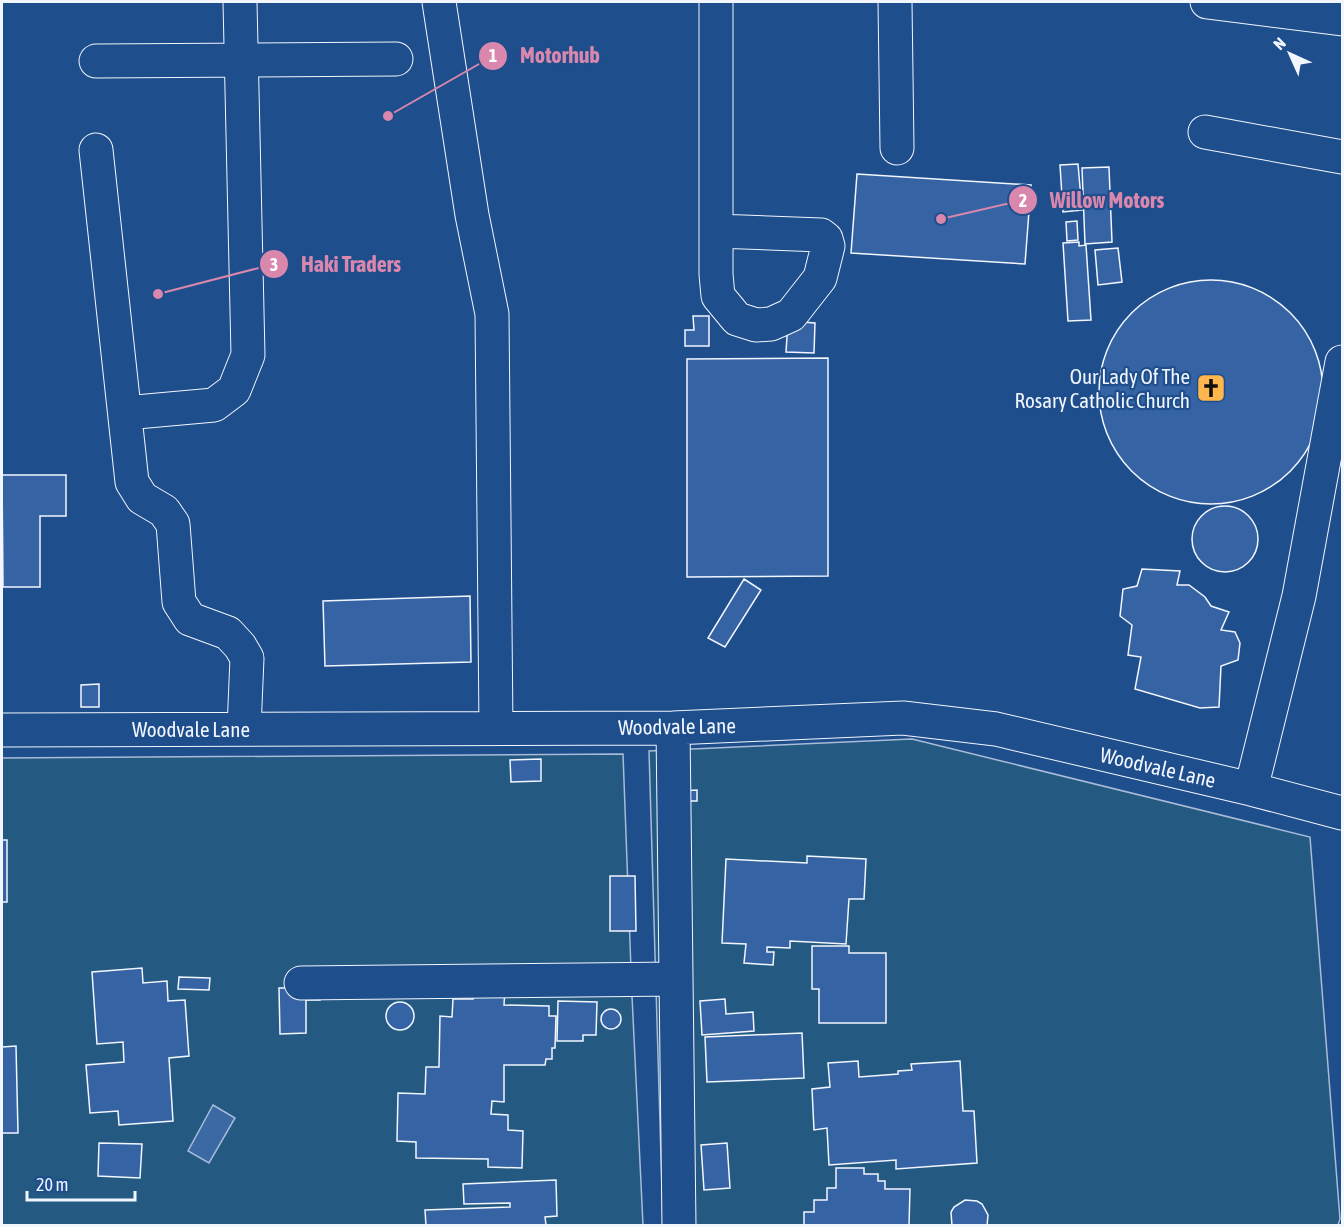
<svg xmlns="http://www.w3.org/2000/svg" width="1344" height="1227" font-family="'Asap Condensed',sans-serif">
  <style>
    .green { fill: #245a82; stroke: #a8bbd7; stroke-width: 1.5 }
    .water { fill: #3b69a3; stroke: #a8bbd7; stroke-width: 1.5 }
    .building { fill: #3563a3; stroke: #f2f6ff; stroke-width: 1.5 }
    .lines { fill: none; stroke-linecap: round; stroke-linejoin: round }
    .minor-casing { stroke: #f2f6ff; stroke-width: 35 }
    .highway-casing { stroke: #f2f6ff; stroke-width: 35 }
    .minor { stroke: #1f4e8c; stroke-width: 33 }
    .highway { stroke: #1f4e8c; stroke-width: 33 }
    .labels { text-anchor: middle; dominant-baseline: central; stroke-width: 4.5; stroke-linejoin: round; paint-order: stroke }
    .poi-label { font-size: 21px; fill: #f2f6ff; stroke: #1f4e8c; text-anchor: end }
    .street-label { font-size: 21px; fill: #f2f6ff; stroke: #1f4e8c }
    .leader { fill: none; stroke: #da87ad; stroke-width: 2 }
    .callout-dot { fill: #da87ad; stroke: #1f4e8c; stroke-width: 2 }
    .mark-label { font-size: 18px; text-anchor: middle; font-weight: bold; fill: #fff }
    .callout-label { font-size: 22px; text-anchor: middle; font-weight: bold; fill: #da87ad; stroke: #1f4e8c; stroke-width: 4.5; stroke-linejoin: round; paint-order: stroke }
  </style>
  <rect width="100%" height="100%" fill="#1f4e8c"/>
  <path class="green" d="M912,739L1310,837L1340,1219L1338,1225H663L649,751Z
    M623,754L632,996L643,1225H2V758Z"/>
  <path class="water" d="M213,1105L235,1118L209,1163L188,1151Z"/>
  <path class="building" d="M1078,164L1082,210L1063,212L1060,165Z
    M1109,167L1112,242L1085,244L1082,168Z
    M857,174L1031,185L1025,264L851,253Z
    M1077,221L1078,240L1067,241L1066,222Z
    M1079,242V246L1086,245L1091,320L1068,321L1063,243Z
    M1118,248L1122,282L1098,285L1095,250Z
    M1099 392a112 112 0 1 1 224 0a112 112 0 1 1-224 0Z
    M693,316H709V346H685V330H694Z
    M788,321L815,323L814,353L786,352Z
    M828,358V576L687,577V359Z
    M2,475H66V516H40V587H3Z
    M1192 539a33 33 0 1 1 66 0a33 33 0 1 1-66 0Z
    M1142,569L1180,571L1177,585H1189L1205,597L1211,606L1229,612L1221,630L1235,632L1240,643L1238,660L1221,666L1219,707L1200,708L1135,689L1141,657L1128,655L1132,625L1120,616L1123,589L1137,586Z
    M744,579L761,590L725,647L708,638Z
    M470,596L471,662L325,666L323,601Z
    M99,684V707H81V685Z
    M541,759V781L511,782L510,760Z
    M697,790V801H680V791Z
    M2,840H7V902H2Z
    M807,856L866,859L864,899H849L846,944L790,941V948L767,947V952H774L773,965L744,963L746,944L722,943L726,859L807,863Z
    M610,876H635L636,931H610Z
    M812,946H849V953H886V1023H819V989H812Z
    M142,968L143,983L167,981L168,1001L185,1000L189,1056L169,1058L173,1121L119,1125L118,1111L90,1113L86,1065L124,1062L123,1042L97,1044L92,972Z
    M179,977L210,978L209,990L178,989Z
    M279,988H320V1000H306V1033L280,1034Z
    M473,988H505L504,1005L549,1006V1016H556L555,1048H552V1059H546L545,1065H504V1102L492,1101L491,1114L508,1115V1130L523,1131L522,1168L488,1167V1159L416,1158V1142L397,1141L398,1093L425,1094L426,1067H439L440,1016L452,1017L453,999H473Z
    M725,999L726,1014L753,1012L754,1031L702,1035L700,1001Z
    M558,1001L597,1002L596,1035H583V1041H557Z
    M386 1016a14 14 0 1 1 28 0a14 14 0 1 1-28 0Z
    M601 1019a10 10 0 1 1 20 0a10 10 0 1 1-20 0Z
    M802,1033L804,1078L707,1082L705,1037Z
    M16,1046L18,1133H2V1047Z
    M858,1061L859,1077L898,1074V1071L912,1070L911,1064L960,1061L963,1111H974L977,1163L896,1169V1160L829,1165L827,1128L814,1130L812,1089L830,1087L828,1063Z
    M99,1143L142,1144L140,1178L98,1176Z
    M727,1143L730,1188L704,1190L701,1145Z
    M836,1168H864V1174H878V1181H885V1189H910L909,1226H804V1212H814V1200H827V1188H836Z
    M556,1180L557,1216L545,1217L546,1225L554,1226H426L425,1210L510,1207V1203L464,1204L463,1184Z
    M965,1200L977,1201L982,1204L988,1215L987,1226H952L951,1212L954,1207Z"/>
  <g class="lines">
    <g class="minor-casing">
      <path id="minor" d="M439,2L472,215L492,314L496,728
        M895,2L897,148
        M96,61L396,59
        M1205,132L1342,157
        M96,150L132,482L142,498L164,511L173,524L179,602L190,619L228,633L240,646L247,658L244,729
        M716,231L821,235L826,239L828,246L820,278L791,315L771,324L756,325L737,319L718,296L716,274V2
        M125,413L214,405L234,390L248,355L240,2
        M673,728L679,1226
        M2,730L673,728L903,718L996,729L1251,789L1342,813
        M1251,789L1299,596L1342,362
        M301,983L676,979"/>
    </g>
    <g class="highway-casing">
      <path id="highway" d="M1207,2L1342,19"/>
    </g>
    <use href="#minor" class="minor"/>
    <use href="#highway" class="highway"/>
  </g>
  <defs>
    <g id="church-square" transform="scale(1.5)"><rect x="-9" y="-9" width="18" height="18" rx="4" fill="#ffb74d" stroke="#1f4e8c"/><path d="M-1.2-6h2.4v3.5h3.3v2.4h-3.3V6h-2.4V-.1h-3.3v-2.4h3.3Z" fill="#111"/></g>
  </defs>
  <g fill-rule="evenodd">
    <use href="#church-square" x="1211" y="388"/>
  </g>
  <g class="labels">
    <g class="poi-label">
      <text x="1190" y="376">Our Lady Of The<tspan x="1190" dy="24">Rosary Catholic Church</tspan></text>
    </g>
    <g class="street-label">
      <text transform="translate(677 726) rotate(-1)">Woodvale Lane</text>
      <text x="191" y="729">Woodvale Lane</text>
      <text transform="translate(1158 767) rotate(13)">Woodvale Lane</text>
    </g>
  </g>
  <path class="leader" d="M388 116L493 56M941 219L1023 200M158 294L274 264"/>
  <g class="callout-dot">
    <circle cx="388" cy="116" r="6"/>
    <circle cx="941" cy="219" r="6"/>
    <circle cx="158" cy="294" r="6"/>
    <circle cx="493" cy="56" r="15"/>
    <circle cx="1023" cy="200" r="15"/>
    <circle cx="274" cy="264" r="15"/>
  </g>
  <g class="mark-label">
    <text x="493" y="62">1</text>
    <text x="1023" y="207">2</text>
    <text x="274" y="271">3</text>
  </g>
  <g class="callout-label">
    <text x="560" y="63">Motorhub</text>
    <text x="1107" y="208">Willow Motors</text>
    <text x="351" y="272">Haki Traders</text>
  </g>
  <rect width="1344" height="1227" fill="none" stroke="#f2f6ff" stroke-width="6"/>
  <g transform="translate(1290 54) rotate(315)" stroke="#1f4e8c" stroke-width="4.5" paint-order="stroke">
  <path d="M0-4.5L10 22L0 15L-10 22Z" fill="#f2f6ff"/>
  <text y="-9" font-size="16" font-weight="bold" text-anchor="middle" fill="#f2f6ff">N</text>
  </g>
  <path d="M27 1191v9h108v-9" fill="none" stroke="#f2f6ff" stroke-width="3"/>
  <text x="36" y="1191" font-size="18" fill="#f2f6ff" stroke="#1f4e8c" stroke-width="4.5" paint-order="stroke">20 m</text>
</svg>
